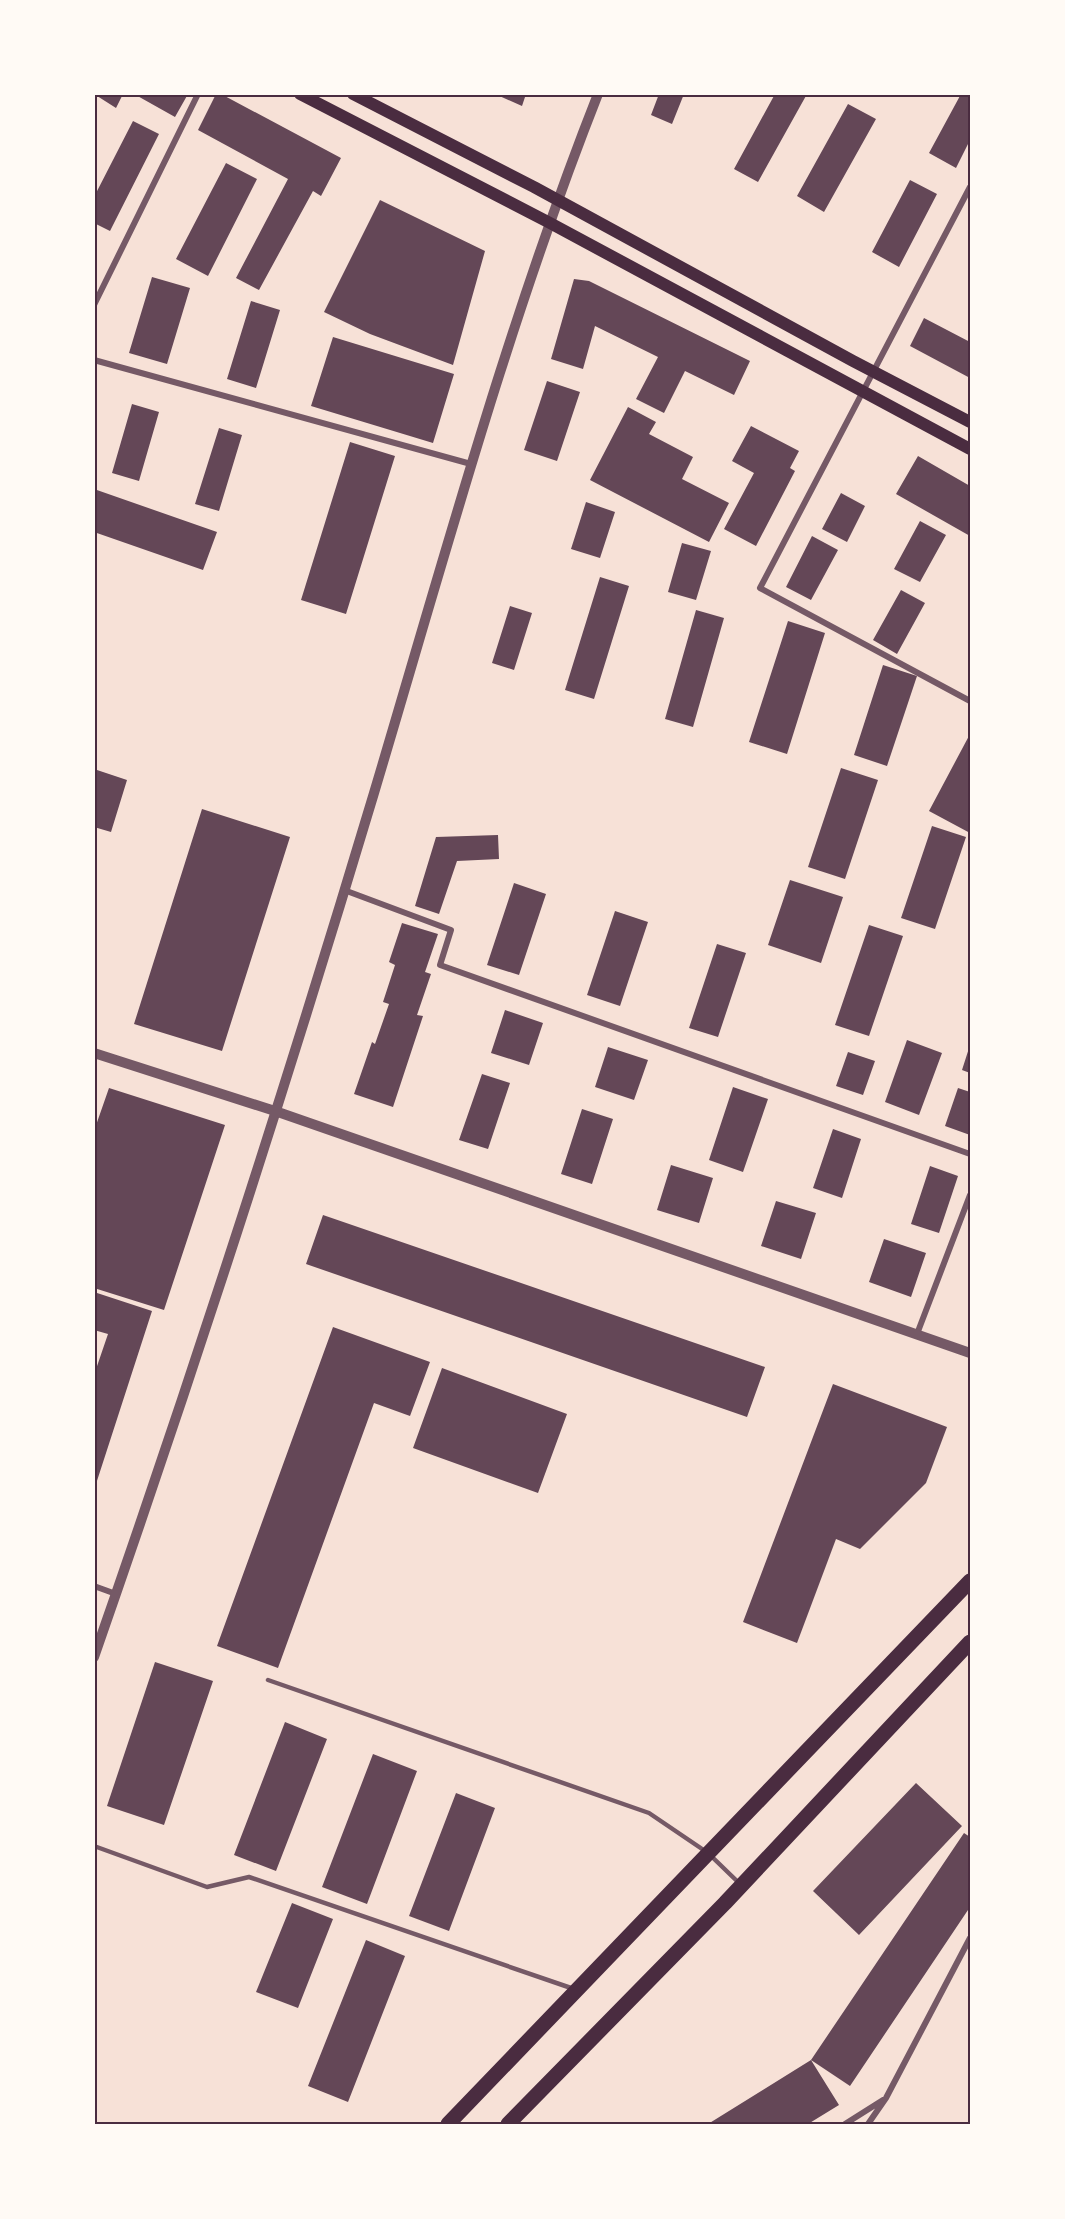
<svg xmlns="http://www.w3.org/2000/svg" width="1065" height="2219" font-family="Poppins,sans-serif">
  <style>
    .building { fill: #644757 }
    .lines { fill: none; stroke-linecap: round; stroke-linejoin: round }
    .service { stroke: #755966; stroke-width: 4.5 }
    .minor { stroke: #755966; stroke-width: 6 }
    .tertiary { stroke: #755966; stroke-width: 10 }
    .secondary { stroke: #4a2c40; stroke-width: 12 }
    .primary { stroke: #4a2c40; stroke-width: 15 }
    .neatline { fill: none; stroke: #4a2c40; stroke-width: 2 }
  </style>
  <rect width="100%" height="100%" fill="#f7e1d7"/>
  <path class="building" d="M94,94H123L116,108Z
    M134,94H188L175,117Z
    M216,94H221L341,158L321,196L313,191L259,290L236,278L288,179L198,130Z
    M495,94H526L522,106Z
    M659,94H684L672,124L651,115Z
    M775,94H807L758,182L734,169Z
    M961,94H970V140L956,168L929,153Z
    M848,104L876,119L824,212L797,196Z
    M133,121L159,134L110,231L94,223V197Z
    M226,163L257,179L208,276L176,259Z
    M910,180L937,194L899,267L872,252Z
    M380,200L485,251L453,365L370,334L324,312Z
    M152,277L190,288L167,364L129,353Z
    M574,279L589,281L750,361L734,395L685,371L664,413L636,399L658,357L595,326L583,369L551,359Z
    M251,301L280,310L256,388L227,379Z
    M924,318L970,342V378L910,346Z
    M333,337L454,374L433,443L311,406Z
    M547,381L580,392L557,461L524,450Z
    M132,404L159,412L139,481L112,473Z
    M628,407L656,422L649,434L693,457L682,479L729,503L709,542L590,480Z
    M751,426L799,451L790,468L795,471L756,546L724,529L754,473L732,461Z
    M219,428L242,435L219,511L195,504Z
    M350,442L395,456L346,614L301,600Z
    M918,456L970,486V536L896,494Z
    M94,489L217,532L203,570L94,532Z
    M841,493L865,506L847,542L822,529Z
    M586,502L615,512L600,558L571,549Z
    M920,521L946,535L920,582L894,569Z
    M812,536L838,550L811,600L786,587Z
    M682,543L711,551L696,600L668,592Z
    M600,577L629,586L594,699L565,690Z
    M901,590L925,603L897,654L873,640Z
    M510,606L532,613L514,670L492,663Z
    M696,610L724,618L693,727L665,719Z
    M788,621L825,633L787,754L749,742Z
    M883,665L917,676L887,766L854,755Z
    M970,734V833L929,811Z
    M841,768L878,780L845,879L808,867Z
    M94,769L127,780L111,832L94,827Z
    M202,809L290,837L222,1051L134,1024Z
    M932,826L966,837L935,929L901,918Z
    M498,835L499,859L457,861L439,914L415,906L436,837Z
    M790,880L843,897L821,963L768,945Z
    M514,883L546,894L519,975L487,965Z
    M615,911L648,922L620,1006L587,995Z
    M402,923L438,934L425,972L431,974L417,1015L423,1016L393,1107L354,1094L372,1042L375,1044L389,1004L383,1002L395,965L389,962Z
    M869,925L903,936L869,1036L835,1025Z
    M717,944L746,953L718,1037L689,1028Z
    M505,1010L543,1023L529,1065L491,1053Z
    M907,1040L942,1053L919,1115L885,1102Z
    M970,1045V1073L962,1070Z
    M608,1047L648,1060L634,1100L595,1087Z
    M848,1052L875,1061L863,1095L836,1086Z
    M482,1074L510,1083L488,1149L459,1140Z
    M733,1087L768,1099L743,1172L709,1160Z
    M109,1088L225,1125L164,1310L94,1288V1131Z
    M958,1088L970,1092V1135L945,1126Z
    M582,1109L613,1119L592,1184L561,1174Z
    M833,1129L861,1139L842,1198L813,1188Z
    M671,1165L713,1178L699,1223L657,1210Z
    M930,1166L958,1176L939,1233L911,1224Z
    M776,1201L816,1213L801,1259L761,1246Z
    M323,1215L765,1367L747,1417L306,1264Z
    M884,1239L926,1253L911,1297L869,1282Z
    M94,1292L152,1311L95,1487L94,1375L108,1334L94,1330Z
    M333,1327L430,1362L410,1416L374,1403L278,1668L217,1646Z
    M442,1368L567,1414L538,1493L413,1448Z
    M833,1384L947,1427L926,1483L860,1549L836,1539L797,1643L743,1622Z
    M155,1662L213,1681L164,1825L107,1806Z
    M285,1722L327,1739L276,1871L234,1855Z
    M373,1754L417,1771L367,1904L322,1887Z
    M916,1783L962,1826L859,1935L813,1891Z
    M456,1793L495,1808L449,1931L409,1916Z
    M964,1833L970,1837V1907L850,2086L811,2060Z
    M292,1903L333,1919L298,2008L256,1992Z
    M366,1940L405,1956L348,2102L308,2086Z
    M811,2060L839,2105L808,2124H708Z"/>
  <g class="lines">
    <path class="service" d="M268,1680L649,1813L708,1853L739,1883
      M94,1846L207,1887L249,1877L574,1989"/>
    <path class="minor" d="M970,187L760,588L970,701
      M94,305L198,94
      M94,360L471,464
      M344,890L451,930L440,965L970,1154
      M917,1334L970,1195
      M94,1586L116,1594
      M845,2124L883,2100
      M868,2124L886,2098L970,1938"/>
    <path class="tertiary" d="M94,1053L275,1111L970,1353
      M94,1657C194,1371 287,1083 374,793C444,559 508,322 598,94"/>
    <path class="secondary" d="M300,94L550,223L970,449
      M353,94L534,187L853,361L970,422"/>
    <path class="primary" d="M448,2124L970,1581
      M508,2124L725,1903L970,1642"/>
  </g>
  <rect width="1065" height="2219" fill="none" stroke="#fffaf5" stroke-width="192"/>
  <rect x="96" y="96" width="873" height="2027" class="neatline"/>
</svg>
